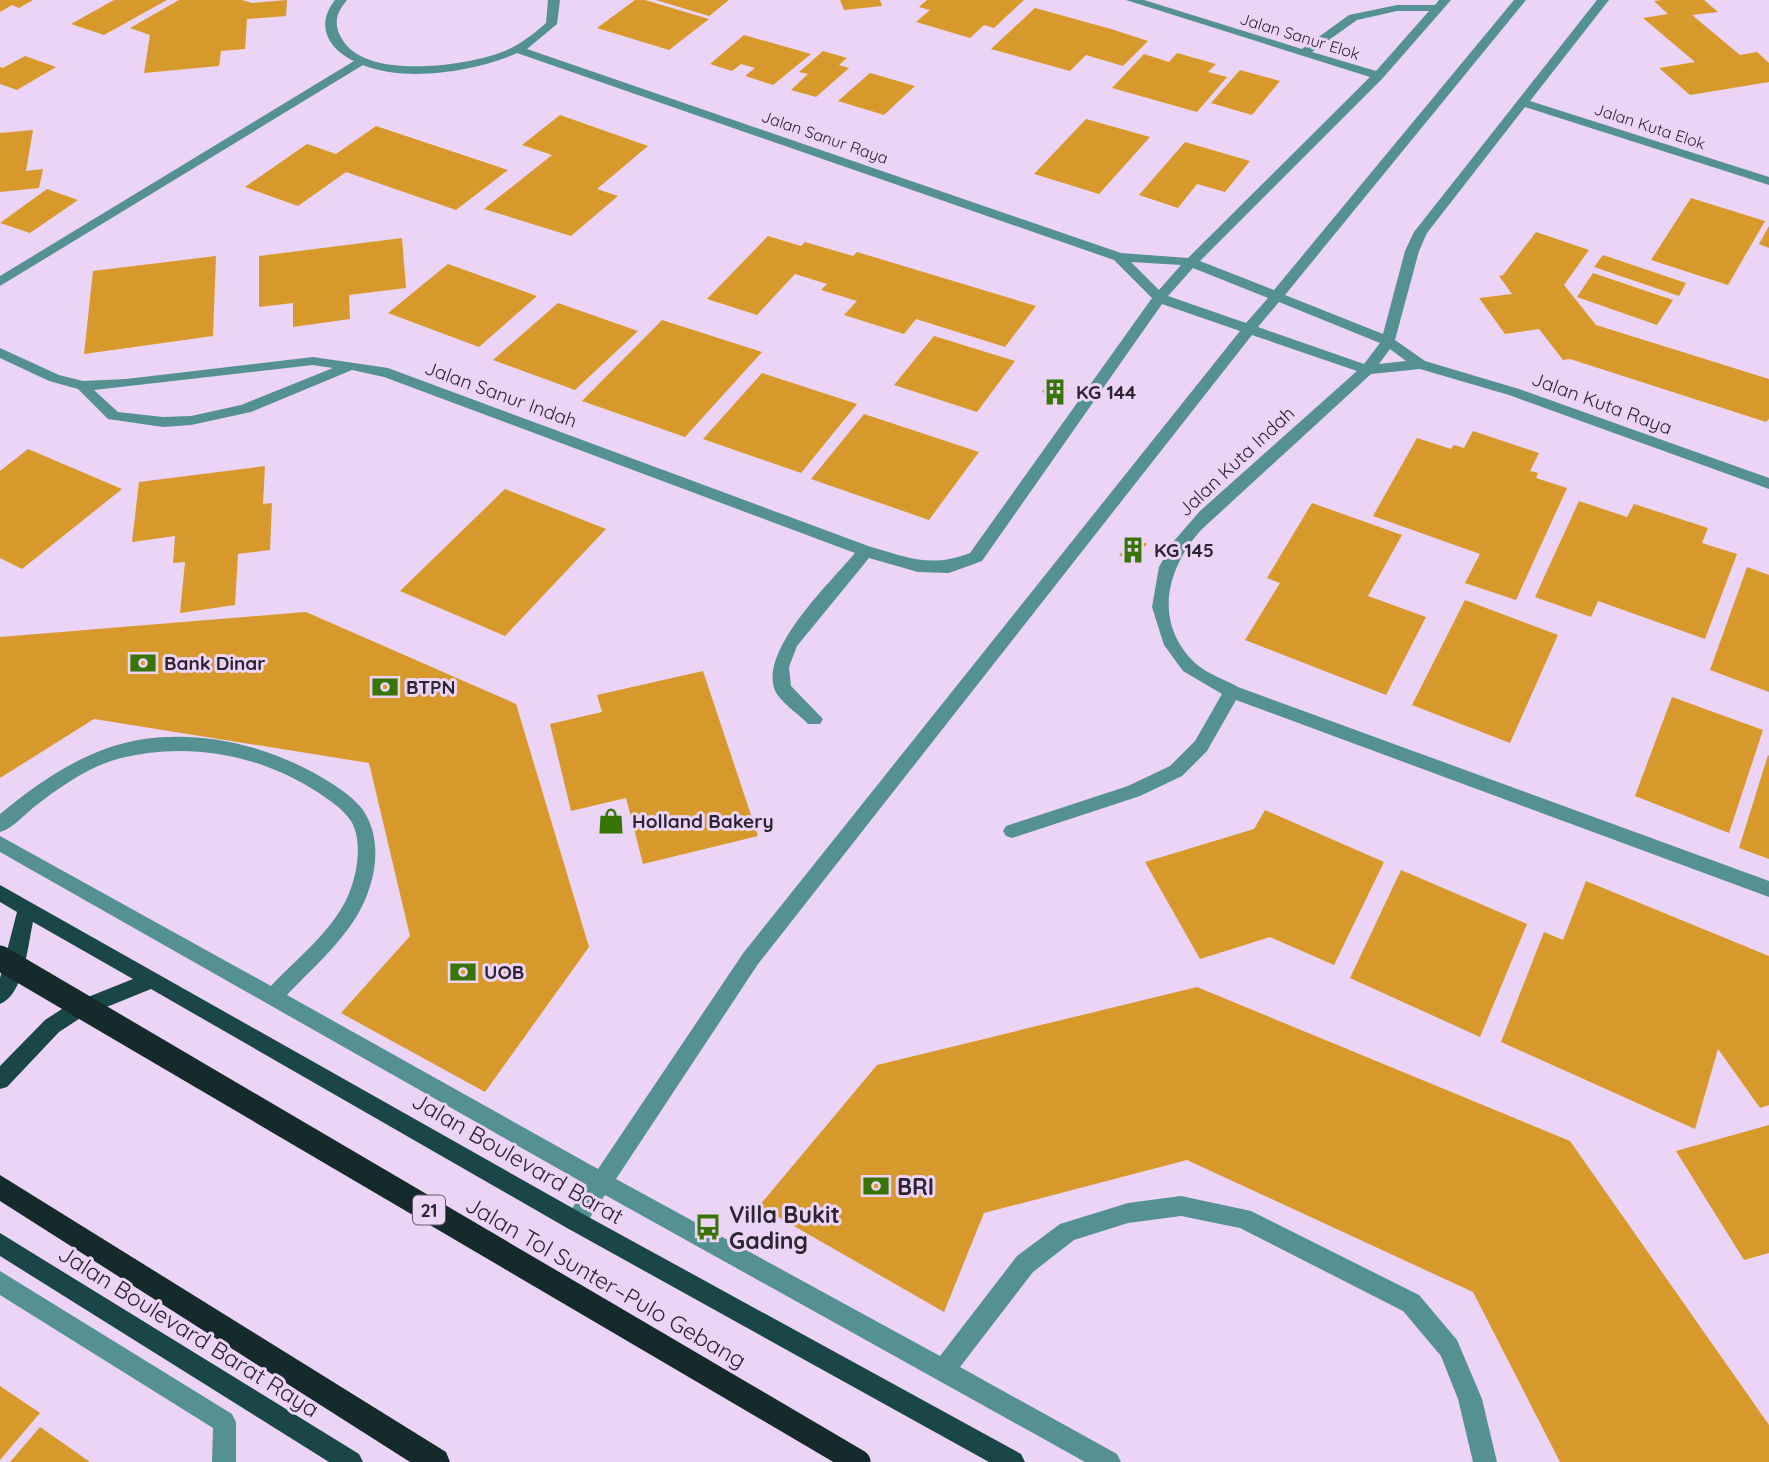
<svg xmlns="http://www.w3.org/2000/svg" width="1769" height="1462" font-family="Quicksand,sans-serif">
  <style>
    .building { fill: #d8992c }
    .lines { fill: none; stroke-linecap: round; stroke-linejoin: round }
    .minor { fill: #559191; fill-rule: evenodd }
    .major { fill: #1b4647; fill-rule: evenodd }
    .highway { fill: #152b2b; fill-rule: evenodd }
    .highway-bridge { stroke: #152b2b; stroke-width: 25 }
    .labels { text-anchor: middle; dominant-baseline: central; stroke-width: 6; stroke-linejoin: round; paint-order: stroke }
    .far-street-label { font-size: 16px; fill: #2e2532; stroke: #ebd4f5 }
    .shield { fill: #ebd4f5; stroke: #675a6c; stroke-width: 2 }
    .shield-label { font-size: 18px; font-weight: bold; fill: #2e2532 }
    .poi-label { font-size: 19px; font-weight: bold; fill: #2e2532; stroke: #ebd4f5; text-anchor: start }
    .street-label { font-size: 19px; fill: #2e2532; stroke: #ebd4f5 }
    .near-street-label { font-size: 23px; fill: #2e2532; stroke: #ebd4f5 }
    .near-poi-label { font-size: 23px; font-weight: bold; fill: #2e2532; stroke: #ebd4f5; text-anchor: start }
  </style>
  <rect width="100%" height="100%" fill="#ebd4f5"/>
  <path class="building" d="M0,0H33L19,8L12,5L0,12Z
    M114,0H167L104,35L71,24Z
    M179,0H242L252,3L287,0L286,16L247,19L245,49L221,51L219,66L144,73L150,35L130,28Z
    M635,0H645L709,19L669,50L597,28Z
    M656,0H729L709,16Z
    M840,0H880L882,6L844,10Z
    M927,0H1024L994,28L984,25L970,38L916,22L930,10L919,7Z
    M1663,0H1704L1718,12L1692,15L1740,55L1757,52L1769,63V82L1690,95L1659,68L1695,62L1643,18L1668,14L1654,1Z
    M1035,8L1111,29L1148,41L1123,66L1086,55L1070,71L991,49Z
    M744,35L811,54L773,85L745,76L755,68L741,64L732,71L710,64Z
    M823,51L847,58L839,65L849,68L816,97L791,90L808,74L799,72Z
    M1177,53L1216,64L1208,72L1227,77L1197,112L1112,88L1144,54L1169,62Z
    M25,56L56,67L17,90L0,84V67L3,68Z
    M1240,70L1280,81L1252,115L1211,103Z
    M870,73L915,86L884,115L838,101Z
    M560,115L648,146L597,189L618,196L571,236L484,209L552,155L522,145Z
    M1086,119L1150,137L1099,194L1034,174Z
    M376,126L508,170L456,210L346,172L298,206L245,187L307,144L336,154Z
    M33,130L26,171L43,169L39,188L0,192V133Z
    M1185,142L1250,161L1225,192L1197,184L1178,208L1139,195Z
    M47,189L78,200L30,233L0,223Z
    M1691,198L1765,221L1728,285L1651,260Z
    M1769,226V248L1759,244Z
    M1536,232L1589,250L1564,285L1596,325L1769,379V419L1766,422L1570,359L1563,360L1539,329L1505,334L1479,298L1512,294L1499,276L1503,275Z
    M768,236L801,246L805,242L853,256L857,252L1036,306L1005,347L916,319L904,334L844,315L857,301L821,290L827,284L795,274L757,315L707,299Z
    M402,238L406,288L349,295L350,319L293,327V303L259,307V256Z
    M1603,255L1686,283L1679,296L1594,267Z
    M216,256L213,336L84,354L93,271Z
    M448,264L537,296L479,347L388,313Z
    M1593,273L1673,300L1657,325L1577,297Z
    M558,303L638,331L575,390L493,360Z
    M662,320L762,352L685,437L582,401Z
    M934,336L1015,361L977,412L894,385Z
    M762,373L857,404L801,473L703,439Z
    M1048,384L1067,391L1061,399L1042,392Z
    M864,414L979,452L929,520L811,479Z
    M1473,431L1539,453L1530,471L1538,473L1536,478L1567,488L1516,600L1465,583L1480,554L1373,516L1417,438L1451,449L1454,445L1464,448Z
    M28,449L122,489L22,569L0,558V471Z
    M265,466L263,504L272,503L270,550L238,554L235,605L180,613L185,562L173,563L175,536L132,542L139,482Z
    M505,489L606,529L505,636L400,591Z
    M1579,501L1627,517L1634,504L1708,528L1702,543L1737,554L1705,639L1598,601L1591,617L1535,597Z
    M1312,503L1402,535L1368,596L1426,617L1386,695L1245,640L1280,583L1267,578Z
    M1136,538L1147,544L1130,561L1119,555Z
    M1747,567L1769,575V692L1710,670Z
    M1465,600L1558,635L1510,743L1412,705Z
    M306,612L516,704L589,947L485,1092L341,1013L410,936L369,763L94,719L0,778V637Z
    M703,671L758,836L643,864L626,798L571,811L550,724L602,712L597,695Z
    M1672,697L1763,730L1729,833L1635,796Z
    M1768,755L1769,756V859L1739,848Z
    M1265,810L1384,862L1334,965L1270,937L1200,959L1145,862L1254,829Z
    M1401,870L1527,924L1480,1037L1350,978Z
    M1586,881L1769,956V1105L1760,1108L1718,1049L1695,1129L1501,1042L1544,932L1563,940Z
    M1197,987L1570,1141L1769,1425V1462H1560L1473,1292L1187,1160L984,1213L944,1312L759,1206L877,1065Z
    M1769,1125V1253L1744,1260L1676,1151Z
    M0,1386L40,1413L0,1460Z
    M40,1427L90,1462H10Z"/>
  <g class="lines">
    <path class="minor" d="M335,0H347C336,13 333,24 342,39C364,78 453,67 490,56C513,50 529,38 546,23L548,0H560L557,24L527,49L1121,253L1188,258L1370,77L1126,0H1144L1302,49L1349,15L1397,5H1435L1439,0H1451L1382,79L1200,261L1274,290L1514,0H1526L1285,295L1383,334L1405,251L1414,232L1597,0H1609L1530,101L1769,177V185L1525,107L1427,233L1419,251L1395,340L1425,361L1519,389L1769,478V489L1509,395L1420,369L1371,374L1201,530C1166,569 1153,623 1195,663C1207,674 1224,679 1238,687L1769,881V897L1236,700L1207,751L1182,776L1140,796L1012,838L1006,836L1003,831L1006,826L1128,786L1170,766L1195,741L1222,694L1183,671L1164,645L1152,607L1159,567L1173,542L1200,511L1357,371L1252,335L758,964L616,1179L940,1356L1017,1256L1060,1224L1128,1203L1181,1196L1251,1211L1419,1295L1457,1340L1482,1399L1497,1462H1473L1458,1399L1441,1356L1403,1311L1240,1228L1181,1216L1128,1223L1074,1240L1033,1272L960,1367L1117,1454L1121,1462H1085L605,1195L583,1228L575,1231L567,1228L564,1221L587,1185L0,852V836L271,986C298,957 338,927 351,888C358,869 362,839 351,821C342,808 327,798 314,790C257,754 187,742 121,758C89,766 60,787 34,807C23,816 13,828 0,832V814C43,779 87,748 144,739C208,730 276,748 331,783C342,790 355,799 363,810C378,832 378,862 370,886C357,931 318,962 287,995L598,1169L744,952L1240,331L1162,304L982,561L949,573L918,572L869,558L797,646L789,667L791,686L823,719L820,724H808C799,714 778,701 774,688C762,647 830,583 855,553L384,377L352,370L251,412L191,425L163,427L108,419L78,389L49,381L0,358V348L59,375L83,381L126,379L313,357L388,368L871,547C910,558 931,568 970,553L1152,298L1114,260L517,53C477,71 406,83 363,65L0,286V276L354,61C328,49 315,25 335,0ZM1397,11H1429L1376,71L1312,52L1357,20ZM1131,262L1181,265L1159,290ZM1193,268L1268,298L1246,323L1168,296ZM1279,302L1380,343L1364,364L1258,327ZM1390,349L1406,361L1379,364ZM313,365L333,368L241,405L191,416L163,417L118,412L94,390Z
      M0,1271L232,1414L236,1422V1462H212L213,1428L0,1295Z"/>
    <path class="major" d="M0,885L583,1214L1021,1454L1025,1462H989L567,1228L151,989L82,1017L59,1032L7,1087L0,1089V1066L45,1020L68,1005L133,979L33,922C28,944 24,995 0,1004V978L17,912L0,902Z
      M0,1233L359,1454L363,1462H329L0,1256Z"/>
    <path class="highway" d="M0,1175L446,1452L450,1462H410L0,1201Z"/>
    <path class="highway-bridge" d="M0,958L858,1462"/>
  </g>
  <defs>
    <g id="building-bare" transform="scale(2.1)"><path d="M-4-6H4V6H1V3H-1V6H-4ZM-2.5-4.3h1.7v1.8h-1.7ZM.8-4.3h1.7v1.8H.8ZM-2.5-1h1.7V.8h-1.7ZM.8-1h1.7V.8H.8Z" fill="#387408" stroke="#ebd4f5" stroke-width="2.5" paint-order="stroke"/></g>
    <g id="bank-bare" transform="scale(2.1)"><path d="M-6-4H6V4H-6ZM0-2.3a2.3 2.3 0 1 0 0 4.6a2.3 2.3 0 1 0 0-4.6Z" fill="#387408" stroke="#ebd4f5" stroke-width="2.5" paint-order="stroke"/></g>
    <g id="shop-bare" transform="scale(2.1)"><path d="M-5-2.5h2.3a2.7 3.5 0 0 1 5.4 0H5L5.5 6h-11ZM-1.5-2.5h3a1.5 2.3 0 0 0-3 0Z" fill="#387408" stroke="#ebd4f5" stroke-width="2.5" paint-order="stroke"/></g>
    <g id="bus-bare" transform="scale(2.1)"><path d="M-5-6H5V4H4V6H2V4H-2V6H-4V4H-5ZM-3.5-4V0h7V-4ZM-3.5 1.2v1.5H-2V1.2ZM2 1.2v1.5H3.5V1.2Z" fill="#387408" stroke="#ebd4f5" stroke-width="2.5" paint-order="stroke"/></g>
  </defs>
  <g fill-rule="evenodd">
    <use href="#building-bare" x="1055" y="392"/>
    <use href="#building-bare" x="1133" y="550"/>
    <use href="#bank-bare" x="143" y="663"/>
    <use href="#bank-bare" x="385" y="687"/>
    <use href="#shop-bare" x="611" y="821"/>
    <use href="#bank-bare" x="463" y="972"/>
    <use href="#bank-bare" x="876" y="1186"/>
    <use href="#bus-bare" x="708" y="1227"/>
  </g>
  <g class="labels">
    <g class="far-street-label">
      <text transform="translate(1300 36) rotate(17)">Jalan Sanur Elok</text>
      <text transform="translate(1650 126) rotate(18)">Jalan Kuta Elok</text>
      <text transform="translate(825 137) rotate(19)">Jalan Sanur Raya</text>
    </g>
    <rect class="shield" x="413" y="1195.5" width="32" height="29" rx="5"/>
    <g class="shield-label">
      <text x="429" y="1210">21</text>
    </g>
    <g class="poi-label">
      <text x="1076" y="392">KG 144</text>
      <text x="1154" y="550">KG 145</text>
      <text x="164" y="663">Bank Dinar</text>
      <text x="406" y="687">BTPN</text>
      <text x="632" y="821">Holland Bakery</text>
      <text x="484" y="972">UOB</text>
    </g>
    <g class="street-label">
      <text transform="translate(501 394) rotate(20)">Jalan Sanur Indah</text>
      <text transform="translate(1602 403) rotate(20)">Jalan Kuta Raya</text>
      <text transform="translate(1236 461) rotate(-43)">Jalan Kuta Indah</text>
    </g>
    <g class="near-street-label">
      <text transform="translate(518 1158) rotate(30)">Jalan Boulevard Barat</text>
      <text transform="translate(606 1282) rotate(30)">Jalan Tol Sunter–Pulo Gebang</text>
      <text transform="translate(189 1331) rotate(32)">Jalan Boulevard Barat Raya</text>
    </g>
    <g class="near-poi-label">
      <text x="897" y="1186">BRI</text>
      <text x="729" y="1214">Villa Bukit<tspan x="729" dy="26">Gading</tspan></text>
    </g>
  </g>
</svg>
